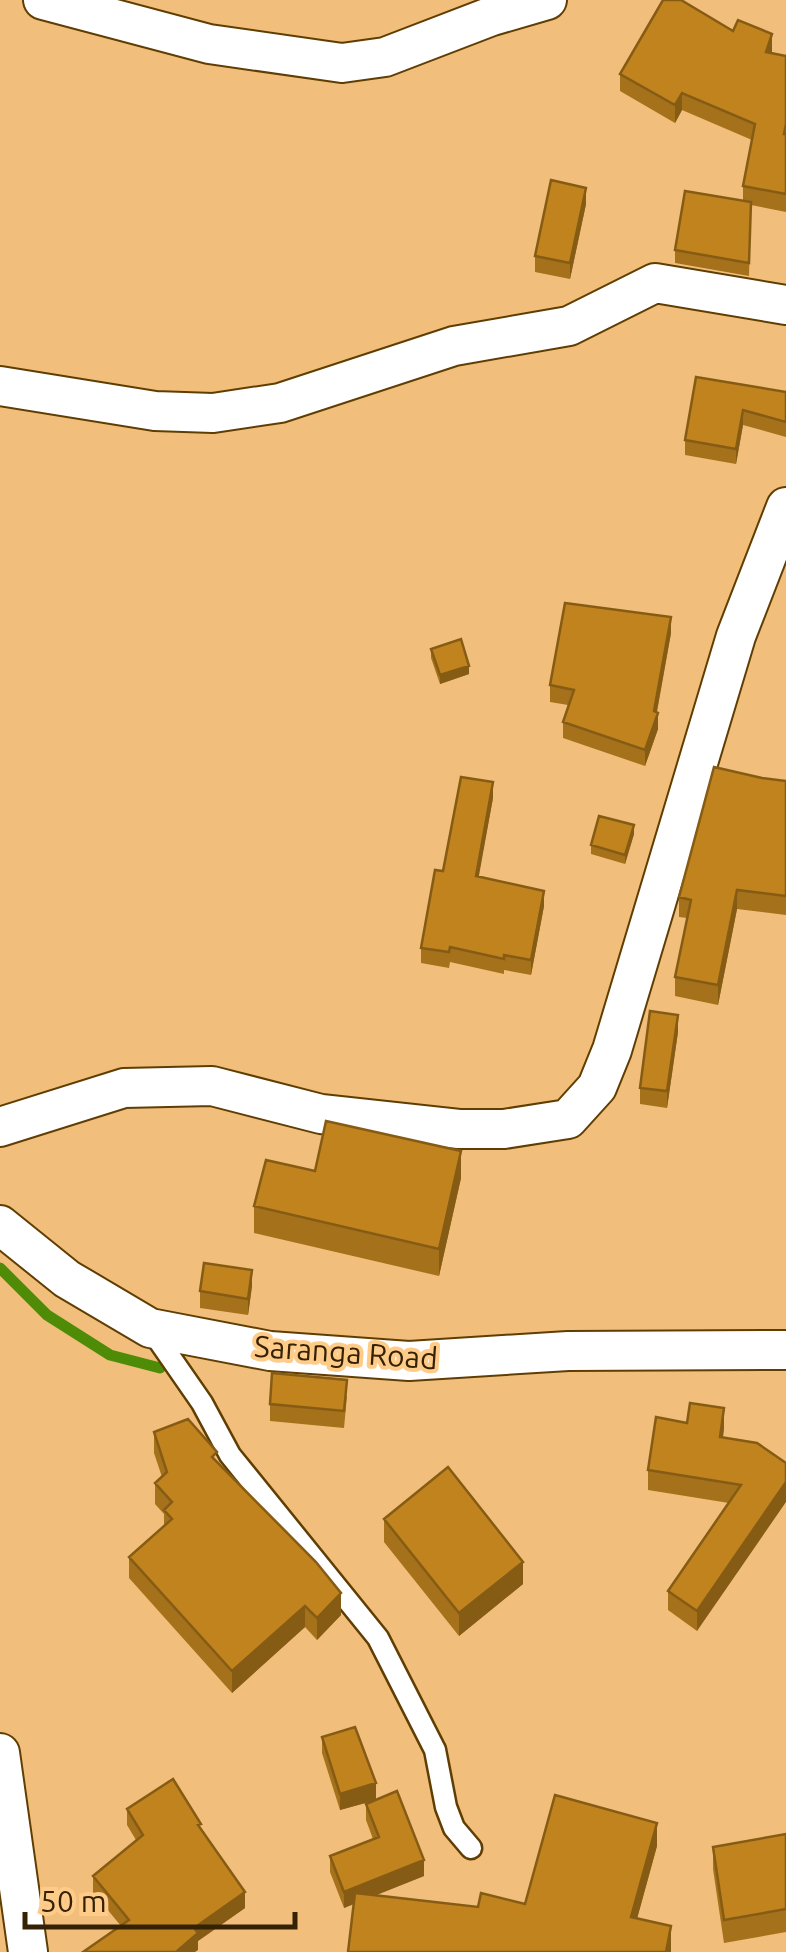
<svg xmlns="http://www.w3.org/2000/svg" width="786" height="1952" font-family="Ubuntu,sans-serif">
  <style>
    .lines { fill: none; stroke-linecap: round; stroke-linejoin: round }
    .stream { stroke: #4e8c07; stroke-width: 11 }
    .service-casing { stroke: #603e03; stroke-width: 25 }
    .minor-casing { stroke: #603e03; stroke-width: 42 }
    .service { stroke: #fff; stroke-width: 20 }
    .minor { stroke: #fff; stroke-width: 38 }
    .wall { fill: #a5711a }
    .shaded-wall { fill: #865c15 }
    .building { fill: #c0831e; stroke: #865c15; stroke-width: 2.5 }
    .labels { text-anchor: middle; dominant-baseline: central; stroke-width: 8; stroke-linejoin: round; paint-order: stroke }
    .street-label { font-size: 30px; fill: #352205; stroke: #fecc88 }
  </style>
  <rect width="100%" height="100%" fill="#f1bf7b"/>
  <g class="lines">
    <path class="stream" d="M0,1268L47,1315L110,1355L160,1368"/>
    <g class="service-casing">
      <path id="service" d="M150,1328L202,1403L230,1455L378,1638L435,1750L446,1807L454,1828L471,1848"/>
    </g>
    <g class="minor-casing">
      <path id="minor" d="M43,0L209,44L342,63L385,57L492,16L547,0
        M0,386L155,411L213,413L280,403L454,346L569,326L655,283L786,305
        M0,1127L124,1088L212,1086L321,1114L459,1129H504L568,1119L597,1087L612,1050L736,636L786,507
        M0,1225L67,1279L150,1328L270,1351L409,1361L568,1351L786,1350
        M0,1753L28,1952"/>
    </g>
    <use href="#service" class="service"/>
    <use href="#minor" class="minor"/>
  </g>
  <path class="wall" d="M733,31L772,51V53L786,56V212L751,205L749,276L675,263V250L743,201V186L752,140L682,110L675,123L620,91V74Z
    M586,204L570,279L535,272V256Z
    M696,377L786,392V437L743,425L736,464L685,455V440Z
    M671,633L657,712L658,729L645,766L563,738V722L568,705L550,702V685Z
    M431,649L469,674L440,684L431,658Z
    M762,778L786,781V915L737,909L718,1005L675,996V977L687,918L679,917V897Z
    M493,798L478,877L544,906L531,975L504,970V974L450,962L449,968L421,963V948L443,871Z
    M634,834L625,864L591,854V845Z
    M678,1032L667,1108L640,1104V1088Z
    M315,1171L461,1178L439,1276L254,1233V1206Z
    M252,1286L248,1315L200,1308V1291Z
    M347,1396L344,1428L270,1421V1404Z
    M724,1428L723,1438L757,1443L697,1631L668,1610V1591L729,1503L648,1490V1470Z
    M154,1432L217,1462L341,1615L317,1640L305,1627L232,1693L129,1578V1557L164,1526V1514L155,1504V1483L162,1477L154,1453Z
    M384,1519L523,1584L459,1636L384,1542Z
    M322,1737L376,1800L340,1810L322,1753Z
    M366,1804L424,1876L376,1895L478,1907L525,1904L657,1846L637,1918L671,1949L353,1904L344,1908L330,1872V1856L373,1839L366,1820Z
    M127,1809L201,1829L245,1908L198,1941V1950L121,1926L93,1892V1876L136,1840L127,1825Z
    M786,1834V1932L724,1943L713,1869V1847Z"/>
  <path class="shaded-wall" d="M772,34V51L766,70V52Z
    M682,93V110L675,123V105Z
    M586,188V204L570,279V263Z
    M743,410V425L736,464V449Z
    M671,617V633L655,721L658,713V729L645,766V750L654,711Z
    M469,666V674L440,684V675Z
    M493,782V798L476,892V876Z
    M634,825V834L625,864V855Z
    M737,890V909L718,1005V985Z
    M544,891V906L531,975V960Z
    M678,1015V1032L667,1108V1091Z
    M461,1151V1178L439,1276V1249Z
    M252,1270V1286L248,1315V1299Z
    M724,1408V1428L720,1457V1437Z
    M786,1482V1502L697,1631V1611Z
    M523,1562V1584L459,1636V1613Z
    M341,1593V1615L317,1640V1618Z
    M305,1606V1627L232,1693V1671Z
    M376,1783V1800L340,1810V1794Z
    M657,1823V1846L631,1941V1917Z
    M424,1860V1876L344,1908V1892Z
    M245,1892V1908L198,1941V1950L195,1952H176L194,1928Z
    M671,1926V1952H666Z"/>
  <path class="building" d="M663,0H681L733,31L738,20L772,34L766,52L786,56V124L784,134H786V194L743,186L755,124L682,93L675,105L620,74Z
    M551,180L586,188L570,263L535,256Z
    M685,191L751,202L749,263L675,250Z
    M696,377L786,392V422L743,410L736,449L685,440Z
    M565,603L671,617L654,711L658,713L645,750L563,722L574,690L550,685Z
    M461,639L469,666L440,675L431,649Z
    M714,767L762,778L786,781V896L737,890L718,985L675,977L691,900L679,897Z
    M461,777L493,782L476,876L544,891L531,960L504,955V959L450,947L449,952L421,948L435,870L443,871Z
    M599,816L634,825L625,855L591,845Z
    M650,1011L678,1015L667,1091L640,1088Z
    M326,1121L461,1151L439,1249L254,1206L266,1160L315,1171Z
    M204,1263L252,1270L248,1299L200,1291Z
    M272,1373L347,1380L344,1411L270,1404Z
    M690,1403L724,1408L720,1437L757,1443L786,1463V1482L697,1611L668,1591L741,1485L648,1470L656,1417L687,1423Z
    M188,1419L217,1452L212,1457L316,1562L341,1593L317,1618L305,1606L232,1671L129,1557L172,1519L164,1510L172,1502L155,1483L167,1472L154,1432Z
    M448,1467L523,1562L459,1613L384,1519Z
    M355,1727L376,1783L340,1794L322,1737Z
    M173,1779L201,1824L198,1825L245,1892L194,1928L198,1933L176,1952H83L129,1920L93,1876L143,1835L127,1809Z
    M397,1791L424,1860L344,1892L330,1856L379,1837L366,1804Z
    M555,1795L657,1823L631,1917L671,1926L666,1952H348L355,1893L478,1907L481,1893L525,1904Z
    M786,1834V1909L724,1920L713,1847Z"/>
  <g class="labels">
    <g class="street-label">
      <text transform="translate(346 1352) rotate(4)">Saranga Road</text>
    </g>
  </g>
  <path d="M25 1912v15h270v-15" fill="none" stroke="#352205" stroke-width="5"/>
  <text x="40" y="1912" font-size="30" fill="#352205" stroke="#fecc88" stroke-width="8" paint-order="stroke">50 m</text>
</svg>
